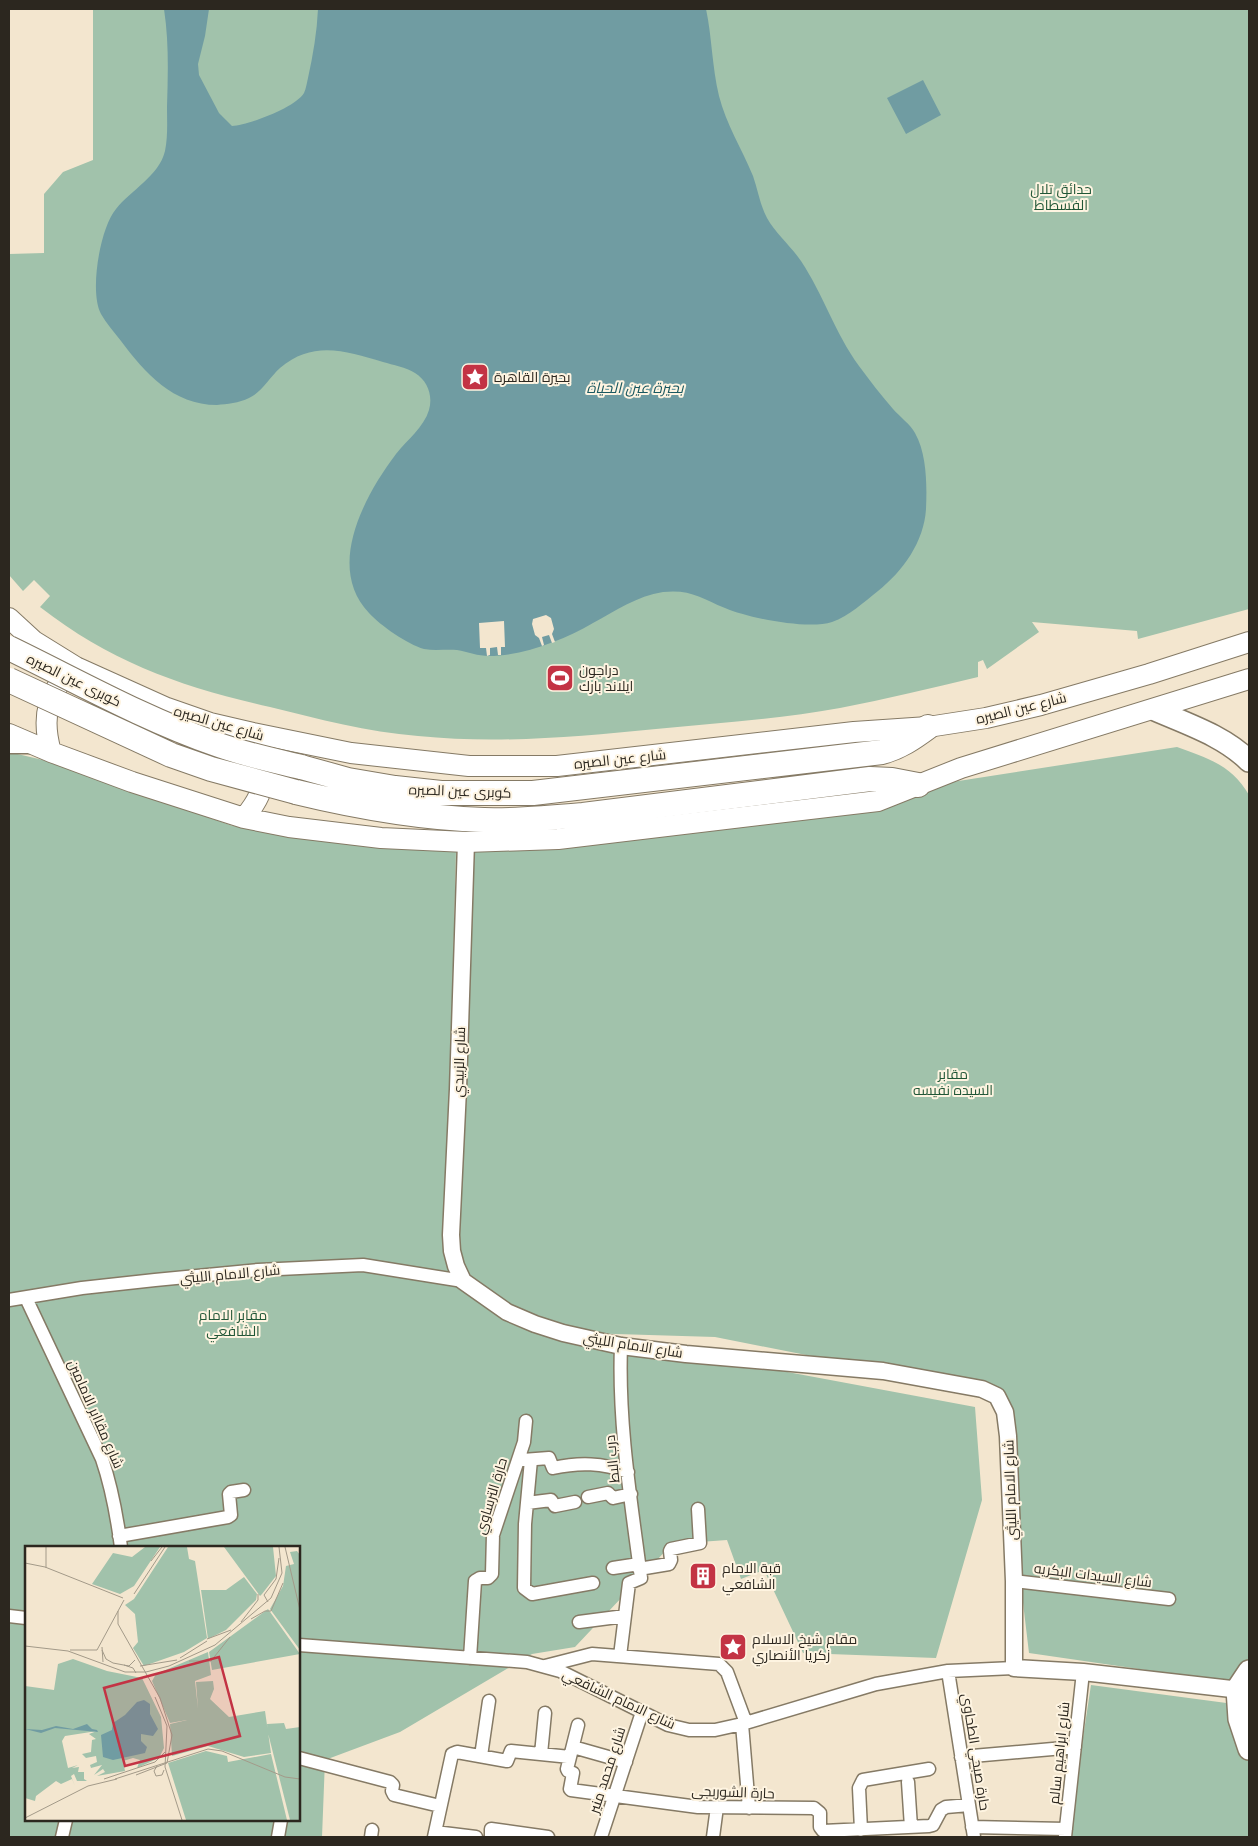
<svg xmlns="http://www.w3.org/2000/svg" width="1258" height="1846" font-family="Montserrat,Cairo,sans-serif">
  <style>
    .green { fill: #a1c2ab; fill-rule: evenodd }
    .water { fill: #709ca2 }
    .pier { fill: #f3e6cf }
    .lines { fill: none; stroke-linecap: round; stroke-linejoin: round }
    .minor-casing { stroke: #857a65; stroke-width: 15 }
    .tertiary-casing { stroke: #857a65; stroke-width: 19 }
    .primary-casing { stroke: #857a65; stroke-width: 22 }
    .trunk-casing { stroke: #857a65; stroke-width: 24 }
    .motorway-casing { stroke: #857a65; stroke-width: 26 }
    .minor { stroke: #fff; stroke-width: 12 }
    .tertiary { stroke: #fff; stroke-width: 16 }
    .primary { stroke: #fff; stroke-width: 20 }
    .trunk { stroke: #fff; stroke-width: 21 }
    .motorway { stroke: #fff; stroke-width: 24 }
    .motorway-bridge-casing { stroke: #857a65; stroke-width: 26; stroke-linecap: butt }
    .motorway-bridge { stroke: #fff; stroke-width: 24 }
    .labels { text-anchor: middle; dominant-baseline: central; stroke-width: 4; stroke-linejoin: round; paint-order: stroke }
    .park-label { font-size: 14px; fill: #205636; stroke: #fef4e1 }
    .poi-label { font-size: 14px; fill: #2c271f; stroke: #fef4e1; text-anchor: start }
    .street-label { font-size: 14px; fill: #2c271f; stroke: #fef4e1 }
    .water-label { font-size: 15px; font-style: italic; fill: #1a5860; stroke: #fef4e1 }
    .inset-road { fill: none; stroke: #a39a89; stroke-width: 1 }
    .view { fill: #c33344; fill-opacity: 0.15; stroke: #c33344; stroke-width: 2.5 }
    .inset-edge { fill: none; stroke: #2c271f; stroke-width: 2.5 }
  </style>
  <rect width="100%" height="100%" fill="#f3e6cf"/>
  <path class="green" d="M93,9H1249V609L1138,639L1137,631L1032,622L1039,632L987,669L983,660L978,662V677C932,688 886,699 840,708C779,719 717,723 656,729C577,737 497,744 418,736C367,732 319,719 270,707C182,687 112,663 40,607L50,596L34,580L23,591L9,575V254L44,253V194L63,172L93,160Z
    M1177,747C1207,758 1232,765 1249,795V1685L1029,1653L998,1393L715,1337L583,1333L525,1317L464,1274L457,1251L473,847L559,843Z
    M9,752L43,760L233,826L456,851L446,1250L464,1290L494,1313L580,1345L729,1361L975,1407L982,1500L936,1658L803,1653L764,1570L741,1579L727,1540L672,1544L575,1647L532,1654L400,1732L325,1760L322,1837H9ZM26,1547H299V1820H26Z
    M1091,1685L1249,1706V1837H1068Z"/>
  <path class="water" d="M164,9H209L205,36L198,64L199,75L219,113L232,126C248,125 295,108 304,93C306,89 307,82 308,78C313,55 317,32 318,9H706C712,37 712,67 719,96C726,124 742,149 753,176C758,190 760,205 767,218C776,234 790,245 801,261C823,294 835,333 859,366C870,381 881,395 893,409C900,417 910,424 915,433C927,454 927,486 926,509C924,542 903,571 878,591C864,602 849,616 832,622C808,630 748,618 725,608C701,598 690,589 663,592C637,596 615,611 593,623C564,640 523,656 489,656C478,656 468,652 457,650C446,649 435,651 424,649C407,644 381,626 369,613C325,567 365,495 396,454C407,440 424,427 429,410C433,396 428,381 415,373C406,367 393,365 383,362C346,351 313,340 280,368C269,378 262,392 249,398C239,403 227,404 217,405C173,405 145,373 121,341C114,332 106,323 101,314C89,292 100,228 116,209C131,190 159,176 165,151C168,137 167,121 167,107C168,74 169,42 164,9Z
    M923,80L941,115L906,134L887,98Z"/>
  <path class="pier" d="M546,615L551,618L554,629L552,634L555,642L552,643L549,635L542,637L544,645L542,646L539,638L535,635L532,624L533,619Z
    M504,621L505,647H501V655H498L497,647L490,648V655L487,656L486,648H480L479,623Z"/>
  <g class="lines">
    <g class="minor-casing">
      <path id="minor" d="M9,747H31
        M26,1298L102,1459C112,1488 117,1517 121,1547
        M9,1300L82,1288L155,1280L258,1270L363,1265L463,1281
        M523,1460L549,1458L553,1468C580,1462 602,1463 628,1472
        M531,1460L525,1524L524,1588L532,1594L593,1583
        M588,1497L608,1493L613,1498L631,1494
        M527,1503L551,1500L555,1506L575,1502
        M119,1536L228,1517L231,1515L229,1494L231,1492L244,1490
        M613,1568L639,1564
        M639,1569L669,1564L671,1560L670,1551L671,1549L700,1543L698,1509
        M1014,1581L1169,1599
        M9,1616L26,1618
        M579,1622L625,1616
        M299,1645L527,1662L560,1671L668,1725L689,1730H715L742,1724L876,1684L948,1671L1014,1668
        M620,1656L629,1583L641,1578C631,1501 618,1423 621,1346
        M470,1658L475,1581L480,1578H488L492,1574L493,1535L524,1442L526,1421
        M545,1666L592,1654L719,1664L727,1672L746,1723
        M948,1671L974,1837
        M742,1724L749,1808
        M578,1725L567,1769L568,1771L573,1773L570,1789L571,1790L698,1807L814,1808L820,1813V1827L823,1831L929,1826L933,1825L941,1810L946,1807L969,1805
        M573,1747L626,1762
        M541,1754L545,1713
        M481,1756L489,1701
        M961,1757L1075,1747
        M299,1758L390,1782L393,1785L392,1791L394,1795L440,1806
        M908,1782L911,1827
        M972,1827L1066,1829
        M861,1830L859,1788L863,1780L929,1769
        M435,1832L476,1837
        M62,1837L66,1820
        M278,1837L281,1820
        M371,1837L372,1830
        M434,1837L452,1754L457,1752L507,1761L511,1751L570,1757
        M491,1837V1829L548,1837
        M601,1837L642,1712
        M713,1837L717,1807
        M1065,1837L1083,1672"/>
    </g>
    <g class="tertiary-casing">
      <path id="tertiary" d="M466,842L458,1089L451,1235L452,1251L456,1266L463,1281L507,1312L535,1324L563,1333L621,1346L686,1354L883,1371L982,1389L997,1396L1005,1412L1008,1436L1014,1581V1668L1083,1672L1249,1691"/>
    </g>
    <g class="primary-casing">
      <path id="primary" d="M9,618L34,641L76,667L167,708L210,723L253,733L351,753L469,766H557L854,732L928,727L986,718L1041,705L1149,674L1249,642
        M9,734L51,752L132,782L244,818L289,827L381,838L466,842L558,839L878,801L961,768L1249,679
        M51,752C41,717 47,690 76,667
        M244,818C258,801 263,791 265,768"/>
    </g>
    <g class="trunk-casing">
      <path id="trunk" d="M1155,710C1187,724 1224,736 1249,761
        M1249,1671L1237,1689L1239,1719L1249,1749"/>
    </g>
    <g class="motorway-casing">
      <path id="motorway" d="M301,767L348,780L395,788L441,793H533L882,752C900,747 913,738 928,727
        M296,792C358,807 420,818 484,820C517,821 550,818 583,815L870,779L892,780L918,785"/>
    </g>
    <use href="#minor" class="minor"/>
    <use href="#tertiary" class="tertiary"/>
    <use href="#primary" class="primary"/>
    <use href="#trunk" class="trunk"/>
    <use href="#motorway" class="motorway"/>
    <g class="motorway-bridge-casing">
      <path id="motorway-bridge" d="M9,648C77,681 144,719 216,744C243,754 272,760 301,767
        M9,680L171,755L211,769L296,792"/>
    </g>
    <use href="#motorway-bridge" class="motorway-bridge"/>
  </g>
  <defs>
    <g id="sight-square" transform="scale(1.4375)"><rect x="-9" y="-9" width="18" height="18" rx="4" fill="#c33344" stroke="#fef4e1"/><path d="M0-6L1.8-2.2L6-1.7L2.9 1.2L3.7 5.4L0 3.3L-3.7 5.4L-2.9 1.2L-6-1.7L-1.8-2.2Z" fill="#fff"/></g>
    <g id="stadium-square" transform="scale(1.4375)"><rect x="-9" y="-9" width="18" height="18" rx="4" fill="#c33344" stroke="#fef4e1"/><path d="M0-5a6.5 5 0 1 0 0 10a6.5 5 0 1 0 0-10ZM-3.5-1.8h7v3.6h-7Z" fill="#fff"/></g>
    <g id="building-square" transform="scale(1.4375)"><rect x="-9" y="-9" width="18" height="18" rx="4" fill="#c33344" stroke="#fef4e1"/><path d="M-4-6H4V6H1V3H-1V6H-4ZM-2.5-4.3h1.7v1.8h-1.7ZM.8-4.3h1.7v1.8H.8ZM-2.5-1h1.7V.8h-1.7ZM.8-1h1.7V.8H.8Z" fill="#fff"/></g>
  </defs>
  <g fill-rule="evenodd">
    <use href="#sight-square" x="475" y="377"/>
    <use href="#stadium-square" x="560" y="678"/>
    <use href="#building-square" x="703" y="1576"/>
    <use href="#sight-square" x="733" y="1647"/>
  </g>
  <g class="labels">
    <g class="park-label">
      <text x="1061" y="189">حدائق تلال<tspan x="1061" dy="16">الفسطاط</tspan></text>
      <text x="953" y="1074">مقابر<tspan x="953" dy="16">السيده نفيسه</tspan></text>
      <text x="233" y="1315">مقابر الامام<tspan x="233" dy="16">الشافعي</tspan></text>
    </g>
    <g class="poi-label">
      <text x="494" y="377">بحيرة القاهرة</text>
      <text x="579" y="670">دراجون<tspan x="579" dy="16">ايلاند بارك</tspan></text>
      <text x="722" y="1568">قبة الامام<tspan x="722" dy="16">الشافعي</tspan></text>
      <text x="752" y="1639">مقام شيخ الاسلام<tspan x="752" dy="16">زكريا الأنصاري</tspan></text>
    </g>
    <g class="street-label">
      <text transform="translate(74 680) rotate(26)">كوبرى عين الصيره</text>
      <text transform="translate(1021 708) rotate(-14)">شارع عين الصيره</text>
      <text transform="translate(219 723) rotate(16)">شارع عين الصيره</text>
      <text transform="translate(620 759) rotate(-6)">شارع عين الصيره</text>
      <text transform="translate(460 791) rotate(2)">كوبرى عين الصيره</text>
      <text transform="translate(459 1062) rotate(-88)">شارع الزبيدي</text>
      <text transform="translate(230 1274) rotate(-5)">شارع الامام الليثي</text>
      <text transform="translate(633 1345) rotate(9)">شارع الامام الليثي</text>
      <text transform="translate(96 1414) rotate(66)">شارع مقاابر الامامين</text>
      <text transform="translate(612 1459) rotate(-96)">درب البط</text>
      <text transform="translate(1010 1490) rotate(-92)">شارع الامام الليثي</text>
      <text transform="translate(491 1496) rotate(-73)">حارة الترساوي</text>
      <text transform="translate(1093 1575) rotate(7)">شارع السيدات البكريه</text>
      <text transform="translate(619 1699) rotate(25)">شارع الامام الشافعي</text>
      <text transform="translate(976 1752) rotate(81)">حارة صبحي الطحاوي</text>
      <text transform="translate(1059 1753) rotate(-84)">شارع ابراهيم سالم</text>
      <text transform="translate(607 1770) rotate(-72)">شارع محمد منير</text>
      <text transform="translate(733 1792) rotate(2)">حارة الشوربجى</text>
    </g>
    <g class="water-label">
      <text x="635" y="387">بحيرة عين الحياة</text>
    </g>
  </g>
  <g transform="translate(25 1546)">
    <rect width="275" height="275" fill="#f3e6cf"/>
    <path d="M120,1H135L109,40L95,48L67,38L88,7L107,11ZM143,1H162L164,13L170,15L182,92L159,106L119,120L108,102L113,96L110,68L100,59L109,53ZM199,1H248L251,30L237,48L235,50ZM272,5L275,9V104L245,63L258,40L261,20L269,18L265,6ZM219,31L232,48L231,54L201,84L183,93L176,44H201ZM243,63L275,108L187,124L184,106ZM183,106L186,129L170,135L173,163L171,136L188,135L189,143L185,153L204,171L240,165L246,207L219,211L183,200L147,210L145,178L162,174L145,177L127,135L131,128ZM48,113L82,125L117,132L136,171L139,202L134,212L112,222L115,214L108,212L98,215L100,225L72,230L80,226L78,223L69,229L77,219L66,222L65,219L72,216L71,210L61,212L57,208L66,206L67,194L71,193L64,188L72,185L40,190L37,195L43,222L53,219L47,222L54,221L53,226H59V233L62,235H52L49,228L46,230L50,240L47,233L36,238L31,235L11,250L10,255L0,252V140L29,144L33,118ZM259,177L261,183L275,181V274H265L243,187L242,178ZM181,205L202,210L203,216L246,208L262,274H161L143,217Z" fill="#a1c2ab"/>
    <path d="M119,154L125,158V168L133,183L128,190L116,188V195L122,201L120,207L88,214L78,211L76,189L87,184L88,177L100,169L112,156ZM62,178L67,183L72,184L73,186L30,182L16,187L0,183L17,184L31,180L48,183Z" fill="#709ca2"/>
    <path class="inset-road" d="M21,1V22M260,1L275,64M126,15L137,1M0,17L20,21L98,52M109,48L140,1M243,56L239,49L251,33L254,12M93,65V78L135,152L147,189L142,217L111,229M226,73L240,65H246L258,37M216,76L233,54V48M182,93L206,84M0,100L43,105L100,126H121L144,120L190,99L246,52L257,27L254,1M77,101L78,116M45,104H72L99,54M77,104L81,113L88,117L104,120L110,114M155,112L182,95M164,115H186L205,91M99,119L108,122L111,127M115,120L152,114M130,151L142,180L140,221L157,274M132,220L129,225L131,230L137,229L139,224M79,233L130,216L140,206M90,233L183,203L197,205L260,231L275,233M0,272L63,240L92,233"/>
    <path class="view" d="M194,111L215,190L100,220L79,142Z"/>
    <rect width="275" height="275" class="inset-edge"/>
  </g>
  <rect width="1258" height="1846" fill="none" stroke="#2c271f" stroke-width="20"/>
</svg>
